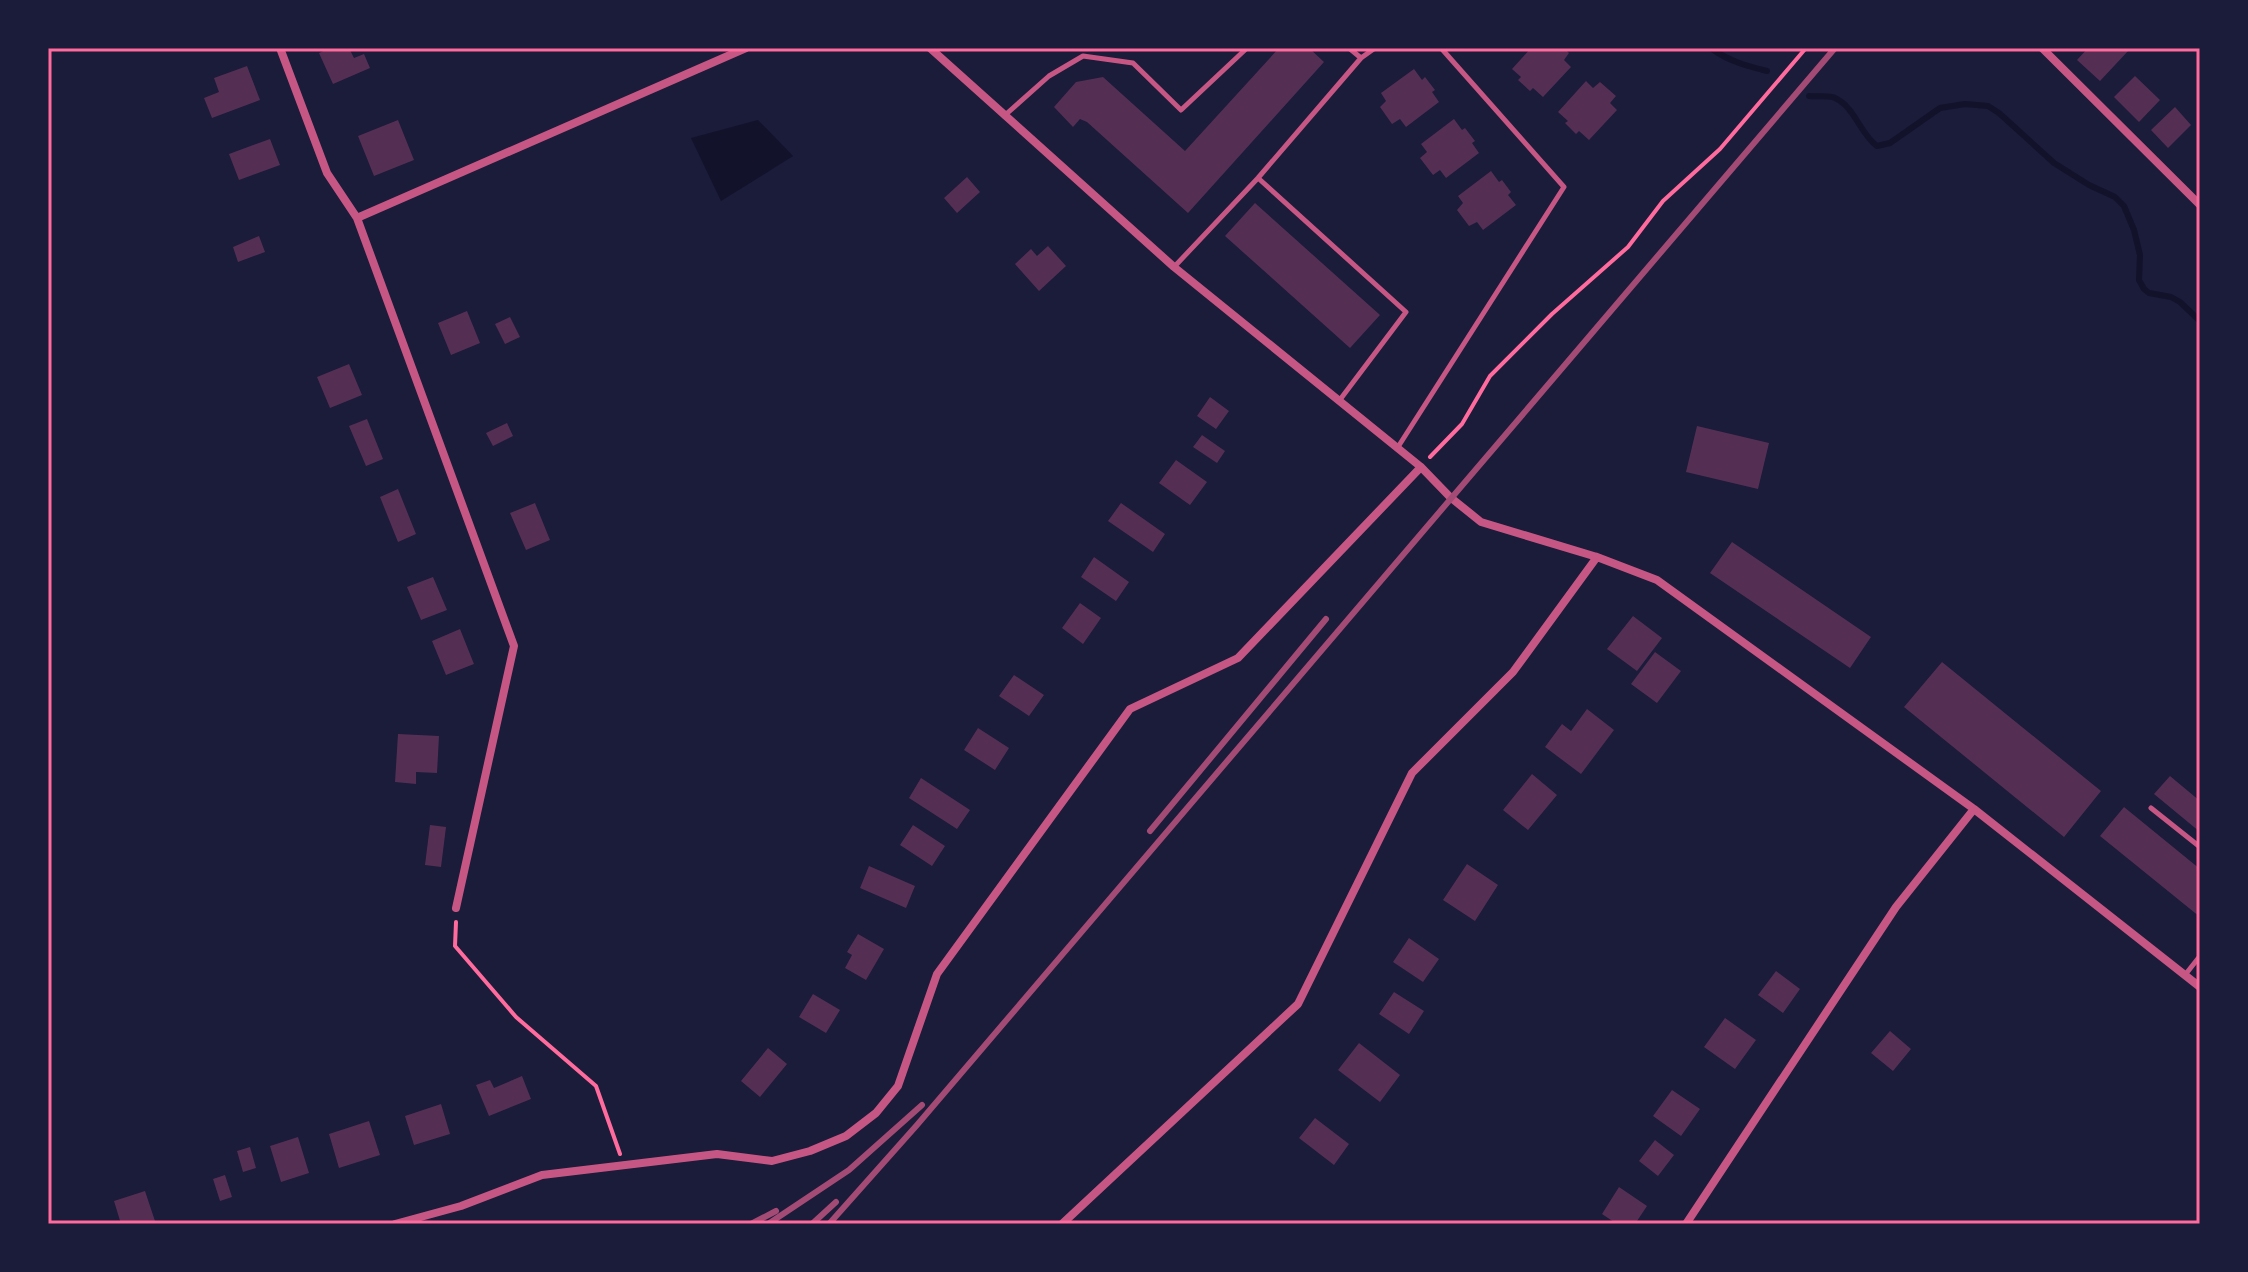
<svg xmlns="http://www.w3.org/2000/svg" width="2248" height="1272" font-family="'Noto Sans',sans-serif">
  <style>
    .water { fill: #12122b }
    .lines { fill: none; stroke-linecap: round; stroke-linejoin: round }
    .stream { stroke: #12122b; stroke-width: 6 }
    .building { fill: #542f53 }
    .path { stroke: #ff6b9d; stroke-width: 4 }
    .service { stroke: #c65784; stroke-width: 5 }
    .minor { stroke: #c65784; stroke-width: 8 }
    .rail { stroke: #a44b75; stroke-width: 6 }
    .neatline { fill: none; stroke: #ff6b9d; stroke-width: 3 }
  </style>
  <rect width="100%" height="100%" fill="#1b1b3a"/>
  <path class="water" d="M758,120L793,156L721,201L691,138Z"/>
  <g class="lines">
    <path class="stream" d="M1711,48C1728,61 1747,66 1767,71
      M1809,96C1817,97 1828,95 1835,98C1855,107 1860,134 1877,146L1890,143L1940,108L1965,104L1988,106L1999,113L2054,163L2089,185L2115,197L2124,206L2134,230L2140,255L2139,280L2144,289L2149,293L2171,297L2180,302L2200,321"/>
  </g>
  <path class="building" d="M330,48H349L354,58L364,54L370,68L333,84L319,53Z
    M1279,48H1309L1324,62L1188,213L1087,122L1080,119L1073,127L1054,107L1076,82L1103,77L1185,151Z
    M1531,48H1564L1569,53L1564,60L1571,67L1543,97L1533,88L1530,91L1518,80L1521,77L1512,69Z
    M2088,48H2127L2129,50L2100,81L2077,60Z
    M247,66L260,100L212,118L204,98L219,92L214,78Z
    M1414,69L1422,80L1425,77L1435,90L1432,92L1439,102L1406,127L1400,119L1392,124L1380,107L1386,101L1381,93Z
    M2135,76L2160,100L2139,122L2114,97Z
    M1586,81L1593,88L1600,82L1616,96L1610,103L1617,110L1589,140L1579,131L1576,134L1565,123L1568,121L1558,112Z
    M2175,107L2191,125L2168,148L2151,130Z
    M1454,119L1462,130L1465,128L1475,141L1472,143L1479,153L1446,178L1440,170L1433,175L1420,158L1427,152L1421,144Z
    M398,120L414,160L374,176L358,136Z
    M270,139L280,165L239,180L229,154Z
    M1491,171L1499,182L1502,180L1511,192L1508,195L1516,205L1483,230L1477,222L1469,226L1457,210L1463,203L1458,196Z
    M967,177L980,192L957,213L944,198Z
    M1255,203L1380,315L1350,348L1225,236Z
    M259,236L265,252L238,262L233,247Z
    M1048,246L1066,266L1039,291L1015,264L1031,249L1037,256Z
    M467,311L480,343L451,355L438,323Z
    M510,317L520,337L505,344L495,324Z
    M349,364L362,395L330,408L317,377Z
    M1210,397L1229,411L1216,429L1197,416Z
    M367,419L383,459L366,466L349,426Z
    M507,423L513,436L493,446L486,433Z
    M1697,426L1769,443L1758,489L1686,472Z
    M1202,435L1225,451L1217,463L1193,447Z
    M1176,460L1207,482L1190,505L1159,483Z
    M398,489L416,534L398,542L380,497Z
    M535,503L550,540L526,550L510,513Z
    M1121,503L1165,534L1153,552L1108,521Z
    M1732,542L1871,637L1850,668L1710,573Z
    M1094,557L1129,582L1116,601L1081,577Z
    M433,577L447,610L421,620L407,587Z
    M1080,603L1101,618L1083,644L1062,628Z
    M1633,616L1662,638L1637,671L1607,649Z
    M460,629L474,664L446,675L432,641Z
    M1655,652L1681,671L1657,703L1631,684Z
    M1942,662L2101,791L2064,837L1904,707Z
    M1014,675L1044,695L1029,716L999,696Z
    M1587,709L1614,730L1581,774L1545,747L1562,724L1571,731Z
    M978,728L1009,748L995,770L964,750Z
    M398,734L439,736L437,773L416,772V784L395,782Z
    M1532,774L1557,795L1528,830L1503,810Z
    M2170,776L2200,801V832L2154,794Z
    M921,778L970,810L957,829L909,798Z
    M2124,807L2200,869V917L2100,836Z
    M430,825L446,827L441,867L425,865Z
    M913,825L945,846L932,866L900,845Z
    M1467,864L1498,885L1475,921L1443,900Z
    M869,866L915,886L906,908L860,888Z
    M858,934L884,949L866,980L845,968L852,955L847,952Z
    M1409,938L1439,959L1423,982L1393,962Z
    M1776,971L1800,989L1783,1013L1758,995Z
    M1394,992L1424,1011L1409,1034L1379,1014Z
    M813,994L840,1010L826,1033L799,1017Z
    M1725,1018L1756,1040L1735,1069L1704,1047Z
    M1890,1031L1911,1049L1893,1071L1871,1053Z
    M1359,1043L1400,1075L1380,1102L1338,1070Z
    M768,1048L787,1064L760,1097L741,1081Z
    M522,1076L531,1099L489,1116L476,1085L490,1080L494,1088Z
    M1672,1090L1700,1109L1681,1136L1653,1116Z
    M441,1104L450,1134L414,1145L405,1116Z
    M1315,1118L1349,1144L1334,1165L1299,1138Z
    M369,1121L380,1155L339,1168L329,1134Z
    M298,1137L309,1173L281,1182L270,1146Z
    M1655,1140L1674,1155L1658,1176L1639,1161Z
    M250,1147L256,1168L243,1172L237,1151Z
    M225,1175L232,1197L220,1201L213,1179Z
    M1619,1187L1647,1206L1635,1224H1617L1602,1214Z
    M145,1191L156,1224H121L114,1201Z"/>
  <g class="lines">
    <path class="path" d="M1430,457L1462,424L1490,376L1552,314L1628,247L1663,201L1720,149L1806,48
      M456,922L455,946L516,1017L596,1086L620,1154"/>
    <path class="service" d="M1361,58L1375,48
      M1004,116L1049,76L1083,56L1133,63L1181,110L1247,48
      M1258,178L1406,312L1339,401
      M1175,266L1258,178L1361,58L1349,48
      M1398,447L1564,187L1441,48
      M2151,808L2200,847
      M2185,975L2200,956"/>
    <path class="minor" d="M280,48L327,173L357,218L514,646L456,908
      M930,48L1174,267L1421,467L1450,497L1481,522L1597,557L1657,580L1974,809L2200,987
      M2042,48L2200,205
      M357,218L746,48
      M395,1224L461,1206L542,1175L717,1154L772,1161L810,1151L846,1136L876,1113L898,1086L937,974L1130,709L1238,658L1421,467
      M1062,1224L1298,1004L1412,773L1513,672L1597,557
      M1686,1224L1896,907L1974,809"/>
    <path class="rail" d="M1150,831L1326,619
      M751,1224L776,1211
      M768,1224L849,1170L922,1105
      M812,1224L836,1202
      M829,1224L917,1125L1835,48"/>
  </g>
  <rect width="2248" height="1272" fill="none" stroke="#1b1b3a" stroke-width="100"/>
  <rect x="50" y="50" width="2148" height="1172" class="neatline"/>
</svg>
